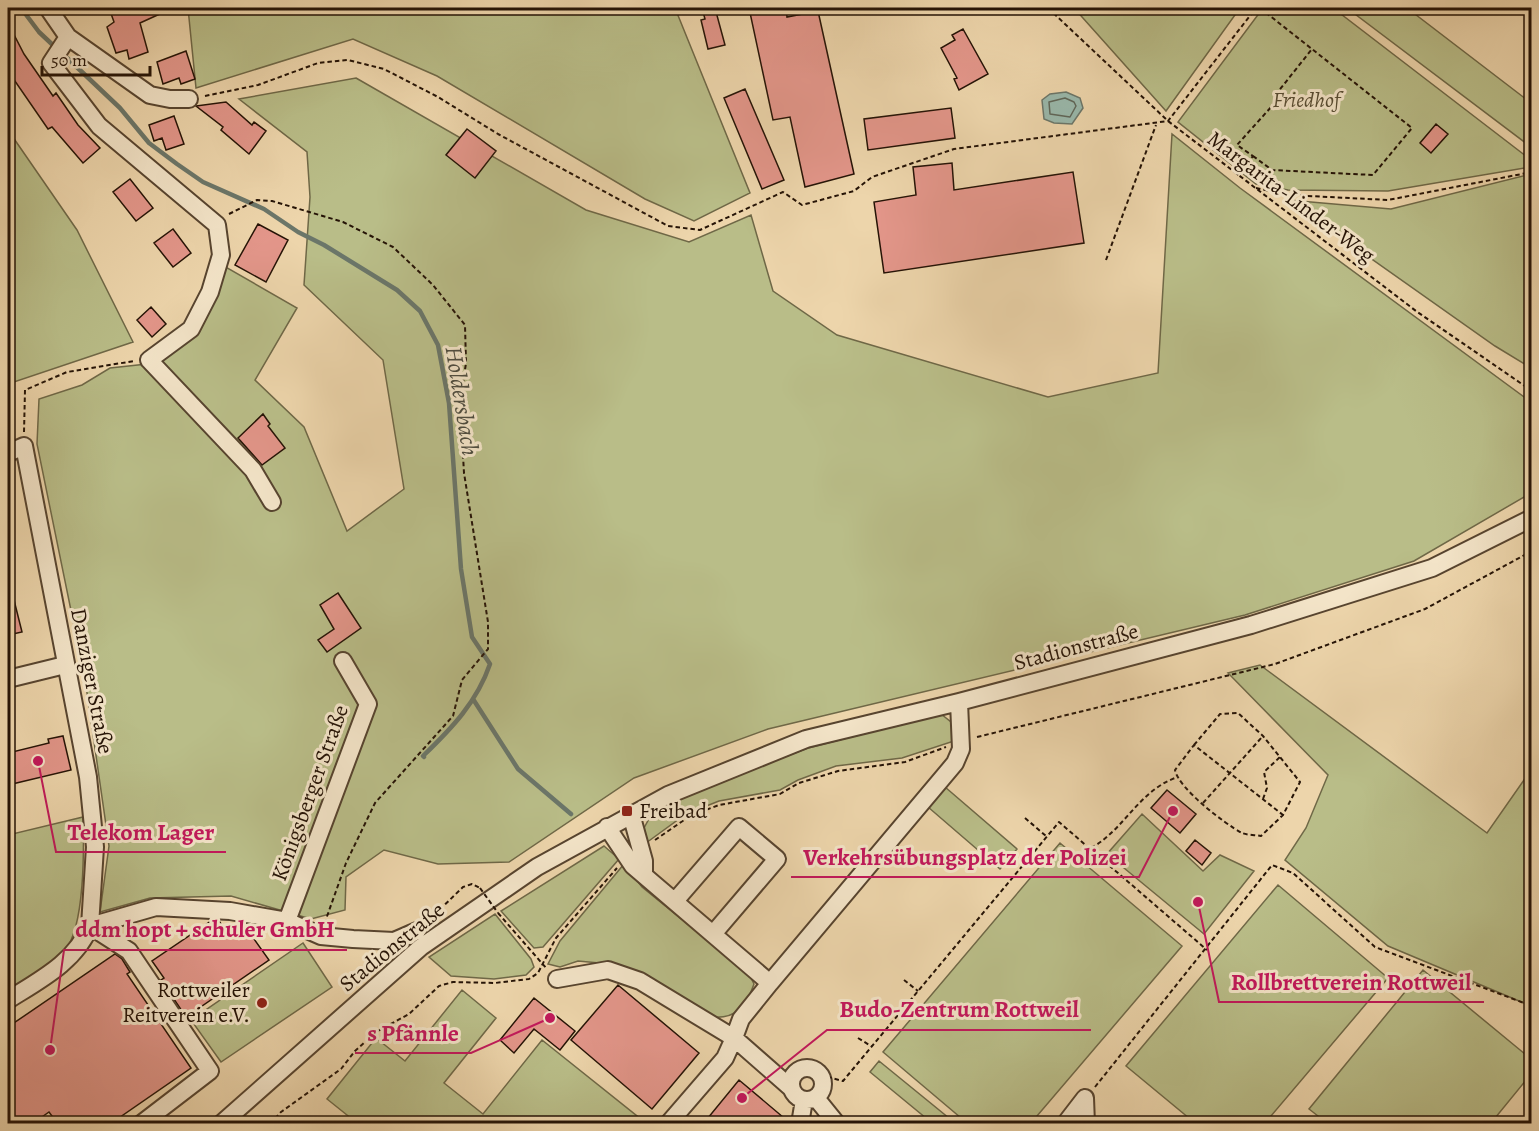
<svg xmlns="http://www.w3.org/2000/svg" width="1539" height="1131" font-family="Alegreya,serif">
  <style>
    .green { fill: #b9bd88; stroke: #6f6847; stroke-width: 1.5 }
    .water { fill: #99b8ab; stroke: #6b7669; stroke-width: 1.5 }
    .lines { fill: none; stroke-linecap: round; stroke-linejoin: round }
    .shore { stroke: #5f6658; stroke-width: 1.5 }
    .stream { stroke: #6b7669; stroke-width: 4.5 }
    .building { fill: #e3968a; stroke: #251306; stroke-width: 1.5 }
    .minor-casing { stroke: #57442f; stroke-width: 20 }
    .path { stroke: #251306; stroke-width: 2; stroke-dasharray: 4.5 3; stroke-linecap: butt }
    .minor { stroke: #f3e4c8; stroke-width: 16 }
    .path-bridge { stroke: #251306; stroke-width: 2; stroke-dasharray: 4.5 3; stroke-linecap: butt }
    .poi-dot { fill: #8f2418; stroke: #f3e4c8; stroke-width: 2 }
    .labels { text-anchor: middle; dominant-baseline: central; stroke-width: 6; stroke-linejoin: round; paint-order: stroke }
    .park-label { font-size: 22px; font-style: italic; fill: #594e34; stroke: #f3e4c8 }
    .street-label { font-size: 22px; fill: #251306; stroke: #f3e4c8 }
    .poi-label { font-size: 22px; fill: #251306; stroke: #f3e4c8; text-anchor: start }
    .water-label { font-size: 24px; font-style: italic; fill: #4e4d40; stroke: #f3e4c8 }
    .leader { fill: none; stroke: #c2185b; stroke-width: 2 }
    .callout-dot { fill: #c2185b; stroke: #f3e4c8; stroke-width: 2 }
    .callout-label { font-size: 24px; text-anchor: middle; font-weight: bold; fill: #c2185b; stroke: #f3e4c8; stroke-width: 6; stroke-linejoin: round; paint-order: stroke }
  </style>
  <rect width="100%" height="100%" fill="#edd5ab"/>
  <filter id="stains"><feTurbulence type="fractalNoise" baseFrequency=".00333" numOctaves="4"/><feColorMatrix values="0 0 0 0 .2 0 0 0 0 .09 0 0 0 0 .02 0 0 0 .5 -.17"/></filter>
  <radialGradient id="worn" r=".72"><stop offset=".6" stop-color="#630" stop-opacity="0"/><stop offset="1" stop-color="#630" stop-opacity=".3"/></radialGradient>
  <path class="green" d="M188,8H675L750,193L694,221L645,199L437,76L353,39L196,88Z
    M1074,8H1240L1166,111Z
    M1263,8H1333L1531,160V167L1388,191L1288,190L1256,184L1178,122Z
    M1347,8H1407L1531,103V147Z
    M356,78L586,210L689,242L751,215L773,291L837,335L1048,397L1158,373L1172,134L1240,188L1531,402V493L1414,561L1245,615L768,729L634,778L509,862L438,864L384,850L346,877L345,910L311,919L231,896L150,898L100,912L109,846L85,679L37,444L39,399L82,385L110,368L147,364L195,331L224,266L297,308L255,380L304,427L347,531L404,489L383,360L304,285L310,197L307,152L239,99Z
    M8,130L77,230L133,342L8,384Z
    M1531,174V368L1495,346L1288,200L1391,209Z
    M1260,665L1487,833L1531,770V1006L1388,946L1285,860L1306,828L1328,775L1228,673Z
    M941,714L951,722L954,741L902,758L836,766L798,780L780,790L719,801L686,814L646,843L644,828L650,817L688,794L808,748Z
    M945,787L1017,849L1000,869L928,807Z
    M1142,814L1203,871L1220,855L1254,871L1204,934L1107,854Z
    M83,817C84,847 85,927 65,950C51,967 27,978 8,990V835Z
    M1060,843L1182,946L1031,1123H967L883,1052Z
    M604,846L619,859L543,947L534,948L501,911Z
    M624,864L642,887L749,974L754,984C746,1007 736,1019 712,1017L610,964L578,961L560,967L548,964L560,941Z
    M1278,885L1388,978L1265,1123H1195L1126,1066Z
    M495,914L531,959L534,967L526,975L494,979L451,976L429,957Z
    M303,943L332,987L221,1062L191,1020Z
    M1423,970L1531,1059V1074L1491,1123H1327L1309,1109Z
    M462,990L496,1018L444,1083L483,1114L542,1040L637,1116L631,1124L357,1123L327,1099L376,1038L405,1061Z
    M879,1061L955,1123H932L870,1072Z"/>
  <path class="water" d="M1066,92L1080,98L1083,108L1072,124L1054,123L1044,119L1042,100L1050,94Z"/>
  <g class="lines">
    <path class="shore" d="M1065,98L1074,102L1076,106L1070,117L1050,114L1049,102Z"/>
    <path class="stream" d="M21,8L39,32L56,48
      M63,54L120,108L149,143L177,164L203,182L264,209L298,232L324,245L397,290L420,311L438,345L449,403L461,569L472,637L490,664C477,702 452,728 423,756L424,757
      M473,699L518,769L571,814"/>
  </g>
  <path class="building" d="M109,8H173L140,23L148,52L129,59L127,50L116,53L107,27L114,22Z
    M702,8H715L725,45L708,49L701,20L705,19Z
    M749,8H786L787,17L818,11L854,174L805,187L790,117L773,120Z
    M8,23L24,54L53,96L56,93L78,125L100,148L83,163L52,127L48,129L8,71Z
    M963,29L988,74L959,90L954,79L957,78L941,48L955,40L952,35Z
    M186,51L195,79L181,84L179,78L163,84L157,62Z
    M745,89L784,180L762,189L724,98Z
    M226,102L252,125L254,122L266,131L249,154L221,130L223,127L196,106Z
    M951,108L955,138L868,150L864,119Z
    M174,116L184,144L166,150L162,138L154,141L149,125Z
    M1436,124L1448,134L1431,153L1420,143Z
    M467,129L496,151L475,178L446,155Z
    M952,163L954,190L1073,172L1084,243L884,273L874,202L916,195L913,167Z
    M130,179L153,208L136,221L113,192Z
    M258,224L288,240L266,282L235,265Z
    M173,229L191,253L173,267L154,243Z
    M151,307L166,324L152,337L137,320Z
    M263,414L270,424L268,426L285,448L262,465L238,438Z
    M8,592H12L22,632L8,635Z
    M338,593L361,628L327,652L318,640L334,629L320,605Z
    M63,736L71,770L8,785V753L49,743L48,739Z
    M1167,790L1196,814L1180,833L1151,808Z
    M1195,840L1211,853L1202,865L1186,851Z
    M211,921H219L229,935L244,925L269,960L186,1017L161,980L164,978L152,961Z
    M115,954L122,959L130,972L127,974L191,1068L110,1124H58L49,1112L32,1124H8V1027Z
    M618,985L699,1053L652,1109L571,1040Z
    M534,998L575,1031L560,1050L534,1029L514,1053L500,1040Z
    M739,1080L790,1123V1124H703Z"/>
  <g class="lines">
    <g class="minor-casing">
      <path id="minor" d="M48,8L68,37L150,95L170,99H189
        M68,37L51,63L99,126L217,225L221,255L210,292L191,329L149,360L253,470L272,502
        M8,453L24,446L88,777L95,847L90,926C76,962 38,981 8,1000
        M8,679L65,665
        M631,814L644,861V873
        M607,827L633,866L770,983L741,1019L734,1038L791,1088
        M675,901L739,827L777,859L713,934
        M287,921L321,936L353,939L394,941L417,931
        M90,926L156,907L230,911L287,921L368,704L343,661
        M90,926L129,951L210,1071L141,1124
        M557,979L608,970L640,981L734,1038L725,1058L668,1124
        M770,983L955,763L961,749L959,702
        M791 1084a16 16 0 1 1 32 0a16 16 0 1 1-32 0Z
        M816,1098L837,1124
        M221,1124L421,947L537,867L668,795L806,739L959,702L1251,625L1432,568L1532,518
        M800,1124L804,1100
        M1065,1124L1085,1098L1086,1124"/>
    </g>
    <path class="path" d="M1048,8L1168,121L1416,311L1532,391
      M205,96L258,85L318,63L348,60L384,69L438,97L498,134L668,226L700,230L783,192L802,205L854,191L872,177L954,149L1168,121L1256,8
      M1253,156L1272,170L1373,175L1412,128L1260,8
      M1237,175L1253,156L1237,145L1281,96L1277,93L1312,49
      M1256,188L1289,195L1388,200L1532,172
      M229,214L257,200L272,201L343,222L393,247L433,285L465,325L466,363L460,403L464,473L488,622V649L462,680L453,716L375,803L346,863L325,922
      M1106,260L1156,125
      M24,432L25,390L67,372L134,361
      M977,737L1275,664L1425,609L1532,551
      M1194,745L1220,714L1238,713L1263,736L1300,782L1283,815L1261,836C1255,835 1247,835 1242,833C1225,824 1178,788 1175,770L1194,745L1283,815
      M1263,799L1267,788L1264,772L1280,757
      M1203,803L1263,736
      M1025,818L1046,836
      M655,840L690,816L719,805L780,794L799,783L838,771L905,762L946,747
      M1091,848C1124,830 1138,792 1175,778
      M498,913L547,969
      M429,920L463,887L472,884L480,888
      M904,980L918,991
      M858,1038L871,1046
      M820,1075L843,1081L1059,822L1207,950
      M1095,1087L1272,865L1293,873L1375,947L1532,1006
      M270,1124L281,1112L341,1069L355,1051L376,1032L409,1014L439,986L453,982L495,983L529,979L538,973L556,938L617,868"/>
    <use href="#minor" class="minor"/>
    <path class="path-bridge" d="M480,888L498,913"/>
  </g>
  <g class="poi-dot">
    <rect x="621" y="805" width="12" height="12" rx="3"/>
    <circle cx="262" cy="1003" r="6"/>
  </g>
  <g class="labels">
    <g class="park-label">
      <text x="1306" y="100">Friedhof</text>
    </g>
    <g class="street-label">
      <text transform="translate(1291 197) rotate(37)">Margarita-Linder-Weg</text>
      <text transform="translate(1076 647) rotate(-15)">Stadionstraße</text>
      <text transform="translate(92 681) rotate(79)">Danziger Straße</text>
      <text transform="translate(310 793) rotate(-70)">Königsberger Straße</text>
      <text transform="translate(392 947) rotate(-39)">Stadionstraße</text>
    </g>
    <g class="poi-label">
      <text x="639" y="811">Freibad</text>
      <text x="250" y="990" text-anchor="end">Rottweiler<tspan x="250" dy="25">Reitverein e.V.</tspan></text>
    </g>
    <g class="water-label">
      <text transform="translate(462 401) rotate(81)">Holdersbach</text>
    </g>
  </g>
  <path class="leader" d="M38 761L56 852H226M1173 811L1139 877H791M50 1050L64 950H347M1198 902L1219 1002H1484M742 1098L827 1030H1091M550 1018L471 1053H355"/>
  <g class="callout-dot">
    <circle cx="38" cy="761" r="6"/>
    <circle cx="1173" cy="811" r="6"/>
    <circle cx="50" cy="1050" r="6"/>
    <circle cx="1198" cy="902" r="6"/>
    <circle cx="742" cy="1098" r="6"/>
    <circle cx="550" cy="1018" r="6"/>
  </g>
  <g class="callout-label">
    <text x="141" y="840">Telekom Lager</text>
    <text x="965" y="865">Verkehrsübungsplatz der Polizei</text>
    <text x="205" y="937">ddm hopt + schuler GmbH</text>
    <text x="1351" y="990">Rollbrettverein Rottweil</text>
    <text x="959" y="1017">Budo-Zentrum Rottweil</text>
    <text x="413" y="1041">s Pfännle</text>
  </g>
  <rect width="1539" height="1131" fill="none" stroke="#edd5ab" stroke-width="30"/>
  <rect x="9" y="9" width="1521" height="1113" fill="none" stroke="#251306" stroke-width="3"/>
  <rect x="15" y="15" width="1509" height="1101" fill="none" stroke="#251306" stroke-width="1.5"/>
  <path d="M42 66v9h108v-9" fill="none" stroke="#251306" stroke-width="3"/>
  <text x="51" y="66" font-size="18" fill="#251306" stroke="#f3e4c8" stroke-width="4.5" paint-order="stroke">50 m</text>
  <rect width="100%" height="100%" filter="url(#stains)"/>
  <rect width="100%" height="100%" fill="url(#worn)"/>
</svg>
